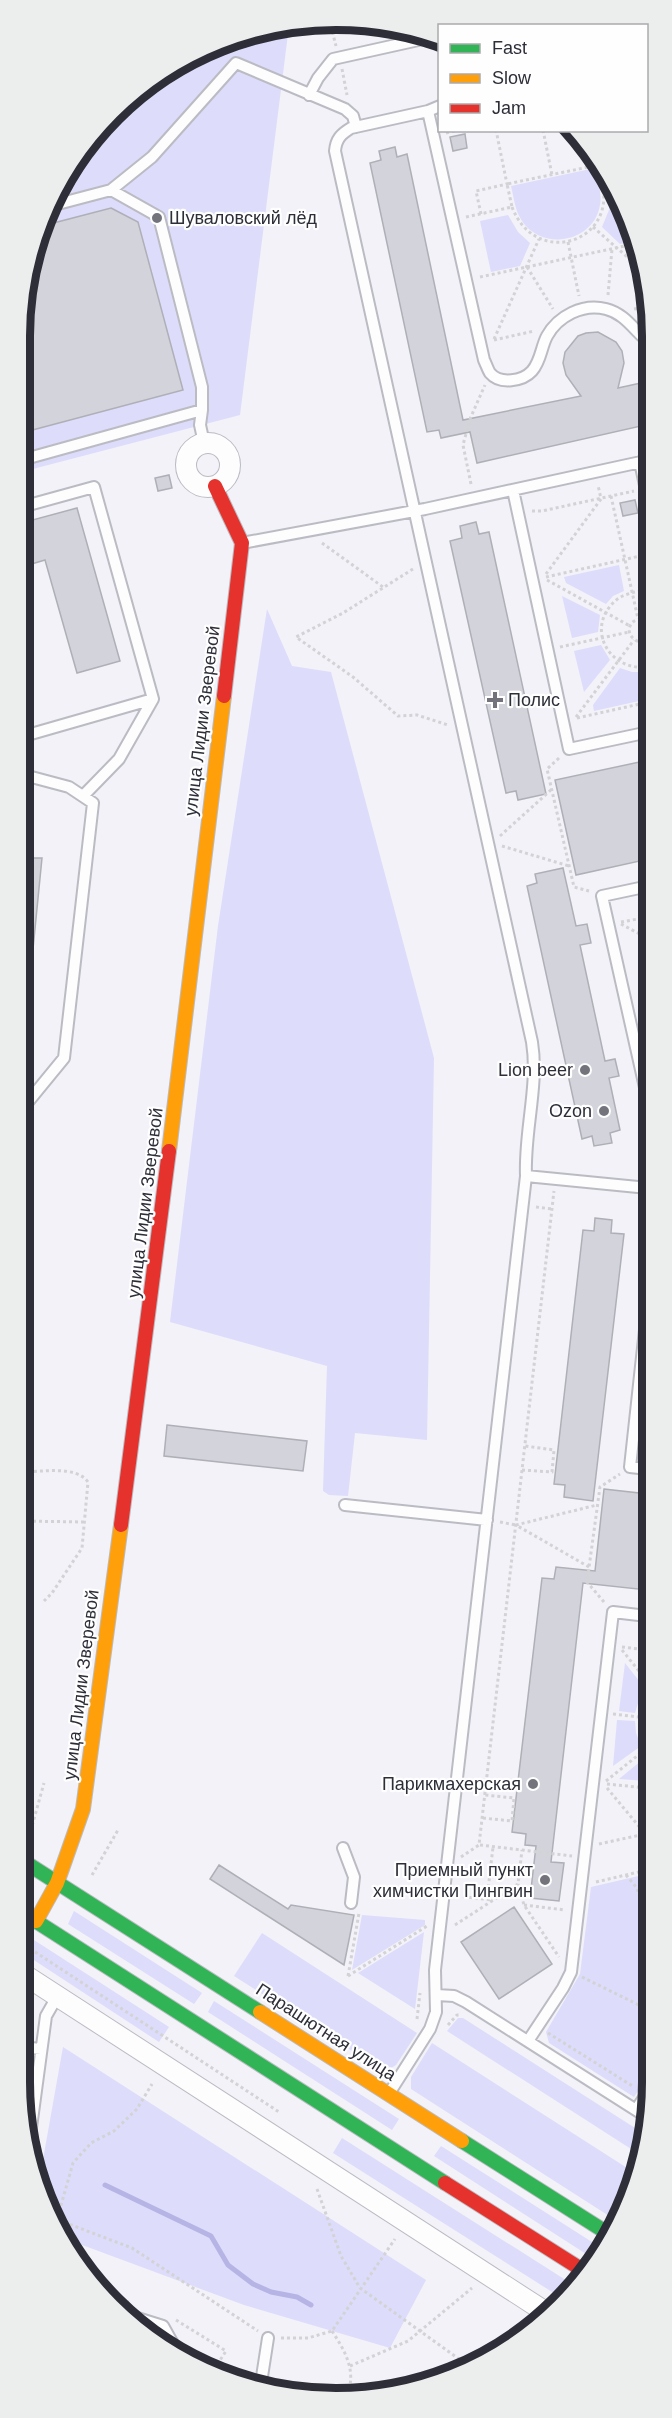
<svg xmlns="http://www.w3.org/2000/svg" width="672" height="2418" font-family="Arial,sans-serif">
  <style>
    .green { fill: #dddcfb }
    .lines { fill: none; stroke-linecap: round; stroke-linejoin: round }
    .stream { stroke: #b6b4e4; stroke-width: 5 }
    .building { fill: #d3d3db; stroke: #afafb7; stroke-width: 1.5 }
    .lane-casing { stroke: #bbbbc3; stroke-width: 14 }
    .street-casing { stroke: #bbbbc3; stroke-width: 22 }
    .fast-casing { stroke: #bbbbc3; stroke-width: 16 }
    .slow-casing { stroke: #bbbbc3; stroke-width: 16 }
    .jam-casing { stroke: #bbbbc3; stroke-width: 16 }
    .path { stroke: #d3d3d6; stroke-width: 3; stroke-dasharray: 3 3; stroke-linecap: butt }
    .lane { stroke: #fdfdfe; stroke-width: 10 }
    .street { stroke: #fdfdfe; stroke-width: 20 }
    .fast { stroke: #30b455; stroke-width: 14 }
    .slow { stroke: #ff9f0a; stroke-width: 14 }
    .jam { stroke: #e5322d; stroke-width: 14 }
    .poi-dot { fill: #73737c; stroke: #fdfefd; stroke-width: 2 }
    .labels { text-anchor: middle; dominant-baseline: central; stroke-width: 4.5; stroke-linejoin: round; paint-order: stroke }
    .poi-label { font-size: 18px; fill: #2e2e39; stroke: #fdfefd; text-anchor: end }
    .street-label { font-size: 18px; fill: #2e2e39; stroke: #fdfefd }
    .rim { fill: none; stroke: #2e2e39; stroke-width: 8 }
  </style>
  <rect width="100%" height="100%" fill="#f2f2f8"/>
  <path class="green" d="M274,26H289L240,415L25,471L26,275L73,160L160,73Z
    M595,168C598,180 602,193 600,205C594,242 543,252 522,221C515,211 514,198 511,186Z
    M617,191L620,196L633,241L620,244L602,227L609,210L610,193Z
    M508,215L518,232L530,243L520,266L491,272L480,221Z
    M619,565L624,591L613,596L606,604L566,583L564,577Z
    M562,596L600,615L598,632L572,638Z
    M267,609L292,666L331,672L434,1058L427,1440L355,1433L348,1496L329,1495L323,1491L327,1366L170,1322L218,926Z
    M601,645L610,660L584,692L574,651Z
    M620,668L632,672H643L648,699L594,711L593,705Z
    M625,1663L647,1691L638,1703L635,1713L619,1711Z
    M617,1720L635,1721L636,1733L641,1746L613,1766Z
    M647,1756V1781L619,1779Z
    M647,1874V2078L634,2097L549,2043L546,2032L580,1974L591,1887Z
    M74,1911L202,1993L194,2004L68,1924Z
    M362,1915L425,1920V1925L352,1970Z
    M20,1931L169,2027L159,2042L20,1951Z
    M424,1932L415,2009L358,1973Z
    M262,1933L417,2033L396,2065L385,2072L234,1976Z
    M214,2001L399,2119L392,2130L208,2012Z
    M458,2018H463L646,2135V2143L642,2156L447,2031Z
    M432,2043L635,2173L617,2221L411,2089V2077Z
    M63,2047L426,2280L390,2348L244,2305L66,2239L43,2203L39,2182Z
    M342,2138L572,2284L560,2297L333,2153Z
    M441,2146L603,2249L594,2259L434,2156Z"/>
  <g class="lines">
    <path class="stream" d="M105,2185L211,2236L228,2265L253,2284L271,2292L297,2297L311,2305"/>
  </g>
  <path class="building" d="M465,134L467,148L453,151L450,137Z
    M395,147L397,157L407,154L463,420L581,396L566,375L563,363L565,352L578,336L586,333L598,332L616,342L622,351L624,363L618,388L650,381V424L477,463L470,432L441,438L439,430L427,432L370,163L381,160L379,151Z
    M111,208L138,222L183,390L25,432L26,275L46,225Z
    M169,475L172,488L158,491L155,478Z
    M635,500L638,513L623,516L620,503Z
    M77,508L120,661L77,673L45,560L25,566V522Z
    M476,522L479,534L489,532L546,794L518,800L516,791L506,793L450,541L462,538L460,526Z
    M649,760V859L576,875L555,780Z
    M24,858H42L33,949L23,948Z
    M563,868L576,926L587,924L591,943L580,945L605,1061L615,1059L619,1076L609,1078L620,1130L610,1133L612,1143L594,1146L592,1136L582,1139L527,886L537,883L535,874Z
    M595,1218L612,1220L611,1233L624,1234L593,1501L564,1497L565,1485L554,1484L583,1230L594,1231Z
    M167,1425L307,1441L303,1471L164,1456Z
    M604,1489L648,1494L647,1590L583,1583L551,1862L564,1863L559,1901L530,1898L536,1846L525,1845L526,1834L512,1832L542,1578L554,1579L556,1567L595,1571Z
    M219,1865L288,1909L291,1905L354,1915L344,1965L210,1879Z
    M514,1907L552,1964L499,1999L461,1942Z"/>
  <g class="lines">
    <g class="lane-casing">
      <path id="lane" d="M309,95L318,78L333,59L432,37
        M428,111L484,360C486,364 488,370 490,373C500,385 523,381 532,371C541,361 541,347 547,336C558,316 583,303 606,309C626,314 635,332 650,343
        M111,190L159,217L202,387V410
        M54,205L111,190L152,157L236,63L345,109L353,116L356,127
        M25,459L202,410L200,425L204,443
        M640,462L649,504
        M513,490L569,749L649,732
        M25,506L94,487L153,699
        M242,543L425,509L650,460
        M24,736L153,699L119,759L83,796
        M648,1101L602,896L649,886
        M23,1108L64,1058L93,803L69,787L24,775
        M526,1176L648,1188
        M648,1469L630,1467L648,1302
        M345,1505L487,1520
        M343,1848L354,1877L351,1903
        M437,1995L454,1996L466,2002L647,2117
        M528,2041L563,1988L571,1972L613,1612L647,1616
        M20,2047L41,2049
        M390,2092L430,2029L436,2012L435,1970L526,1176C524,1131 539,1086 532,1042L335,151C336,139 341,134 351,128L428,111L440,106
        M636,2110L647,2093
        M30,2135L46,2016L58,1995
        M131,2316L163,2326L177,2351
        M261,2383L268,2338"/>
    </g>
    <g class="street-casing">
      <path id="street" d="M186 465a22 22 0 1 1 44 0a22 22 0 1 1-44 0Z
        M20,1972L547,2313"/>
    </g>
    <g class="fast-casing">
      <path id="fast" d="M20,1859L260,2012
        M20,1911L445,2183
        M462,2141L612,2236"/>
    </g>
    <g class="slow-casing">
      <path id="slow" d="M169,1151L224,696
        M36,1921L57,1883L83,1809L121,1525
        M260,2012L462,2141"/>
    </g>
    <g class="jam-casing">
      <path id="jam" d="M215,486L242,543L224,696
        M121,1525L169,1151
        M445,2183L584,2271"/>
    </g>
    <path class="path" d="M331,26L336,46
      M342,69L347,95
      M543,130L552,175
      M446,133L459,130
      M598,166L603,187L612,185
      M512,207C535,267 613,244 603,187
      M481,214L476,191L507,184L496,130
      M466,217L512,207L507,184L598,165
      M593,227L642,270
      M568,242L579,296
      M527,267L553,309
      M480,277L634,244
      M608,295L612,249
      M634,309L650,306
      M494,339L539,239
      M494,340L534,331
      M471,484L463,445L470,419L485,385
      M611,496L638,619
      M532,511H542L634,491
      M322,543L383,587
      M413,569L343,613L296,637L353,677L398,716L417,715L448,725
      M546,574L601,499L598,485
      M546,577L649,554
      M547,580L630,626
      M649,637L643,641H637C620,632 634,611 649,623
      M643,641L649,666
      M560,647L629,632
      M649,667C610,672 585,630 614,602C623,593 637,592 649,589
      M576,717L634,640
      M577,718L649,702
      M559,758L547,769L574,887L589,891
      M500,836L552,789
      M502,846L569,866
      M621,922L649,917
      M621,924L649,939
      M639,993L649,991
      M536,1207L552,1209
      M522,1470L552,1472L554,1450L525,1446
      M22,1472C41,1472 76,1465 88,1482L82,1548L52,1593L44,1601
      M21,1521L84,1522
      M500,1522L516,1525
      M589,1567L516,1525L597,1505
      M604,1602L587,1582L600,1487L620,1474
      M622,1647L647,1650
      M622,1650L647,1681
      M613,1714L647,1718
      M647,1730V1715
      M606,1781L647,1748
      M607,1784L647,1788
      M607,1788L647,1836
      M483,1818L512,1821L514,1798L485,1795
      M29,1837L44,1783
      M599,1844L645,1834
      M480,1845L572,1856
      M461,1857L479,1845L554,1191
      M92,1875L118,1830
      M626,1875L637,1888L647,1919
      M596,1882L647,1870
      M518,1884L524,1905L559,1957
      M457,1896L493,1900
      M487,1899L493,1847
      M524,1905L565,1910
      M455,1925L518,1884L522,1850
      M20,1942L279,2112
      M348,1976L427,1926
      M348,1976L359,1913
      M582,1977L647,2009
      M417,2019L420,1993
      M448,2025L457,2015H461
      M548,2033L634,2087
      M317,2189L341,2256L360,2288L466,2364
      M53,2218L132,2248L258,2331
      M56,2223L73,2163L91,2143L114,2131L137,2109L152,2084
      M78,2258L90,2260L89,2276
      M110,2300L129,2302
      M176,2320L226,2351L215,2368L223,2373
      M332,2331C345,2351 357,2371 347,2395
      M281,2338H308L332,2331L395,2239
      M350,2366L408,2341L472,2288"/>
    <use href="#lane" class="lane"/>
    <use href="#street" class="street"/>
    <use href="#fast" class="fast"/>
    <use href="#slow" class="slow"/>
    <use href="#jam" class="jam"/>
  </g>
  <g class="poi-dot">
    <circle cx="157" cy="218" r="6"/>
    <path d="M492 691h6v6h6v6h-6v6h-6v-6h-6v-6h6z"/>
    <circle cx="585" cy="1070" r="6"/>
    <circle cx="604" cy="1111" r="6"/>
    <circle cx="533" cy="1784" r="6"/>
    <circle cx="545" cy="1880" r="6"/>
  </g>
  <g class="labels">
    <g class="poi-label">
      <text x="169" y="218" text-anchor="start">Шуваловский лёд</text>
      <text x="508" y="700" text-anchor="start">Полис</text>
      <text x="573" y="1070">Lion beer</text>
      <text x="592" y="1111">Ozon</text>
      <text x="521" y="1784">Парикмахерская</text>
      <text x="533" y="1870">Приемный пункт<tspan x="533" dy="21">химчистки Пингвин</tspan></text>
    </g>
    <g class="street-label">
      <text transform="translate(202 721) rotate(-83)">улица Лидии Зверевой</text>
      <text transform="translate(145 1203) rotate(-83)">улица Лидии Зверевой</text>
      <text transform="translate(81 1685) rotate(-83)">улица Лидии Зверевой</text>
      <text transform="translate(326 2032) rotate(33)">Парашютная улица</text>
    </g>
  </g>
  <path d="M0 0H672V2418H0ZM336 30H336A306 306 0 0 1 642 336V2082A306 306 0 0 1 336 2388H336A306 306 0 0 1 30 2082V336A306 306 0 0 1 336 30Z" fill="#eceded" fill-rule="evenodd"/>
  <path class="rim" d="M336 30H336A306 306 0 0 1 642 336V2082A306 306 0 0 1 336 2388H336A306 306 0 0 1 30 2082V336A306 306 0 0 1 336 30Z"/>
  <rect x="438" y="24" width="210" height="108" fill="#fdfefd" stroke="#aaabaf" stroke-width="1.5"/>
  <rect x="450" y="44" width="30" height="9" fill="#30b455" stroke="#aaabaf" stroke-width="1.5"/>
  <text x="492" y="54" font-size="18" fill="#2e2e39">Fast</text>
  <rect x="450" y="74" width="30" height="9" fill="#ff9f0a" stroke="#aaabaf" stroke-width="1.5"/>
  <text x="492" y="84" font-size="18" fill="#2e2e39">Slow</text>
  <rect x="450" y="104" width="30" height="9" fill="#e5322d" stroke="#aaabaf" stroke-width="1.5"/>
  <text x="492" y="114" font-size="18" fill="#2e2e39">Jam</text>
</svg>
